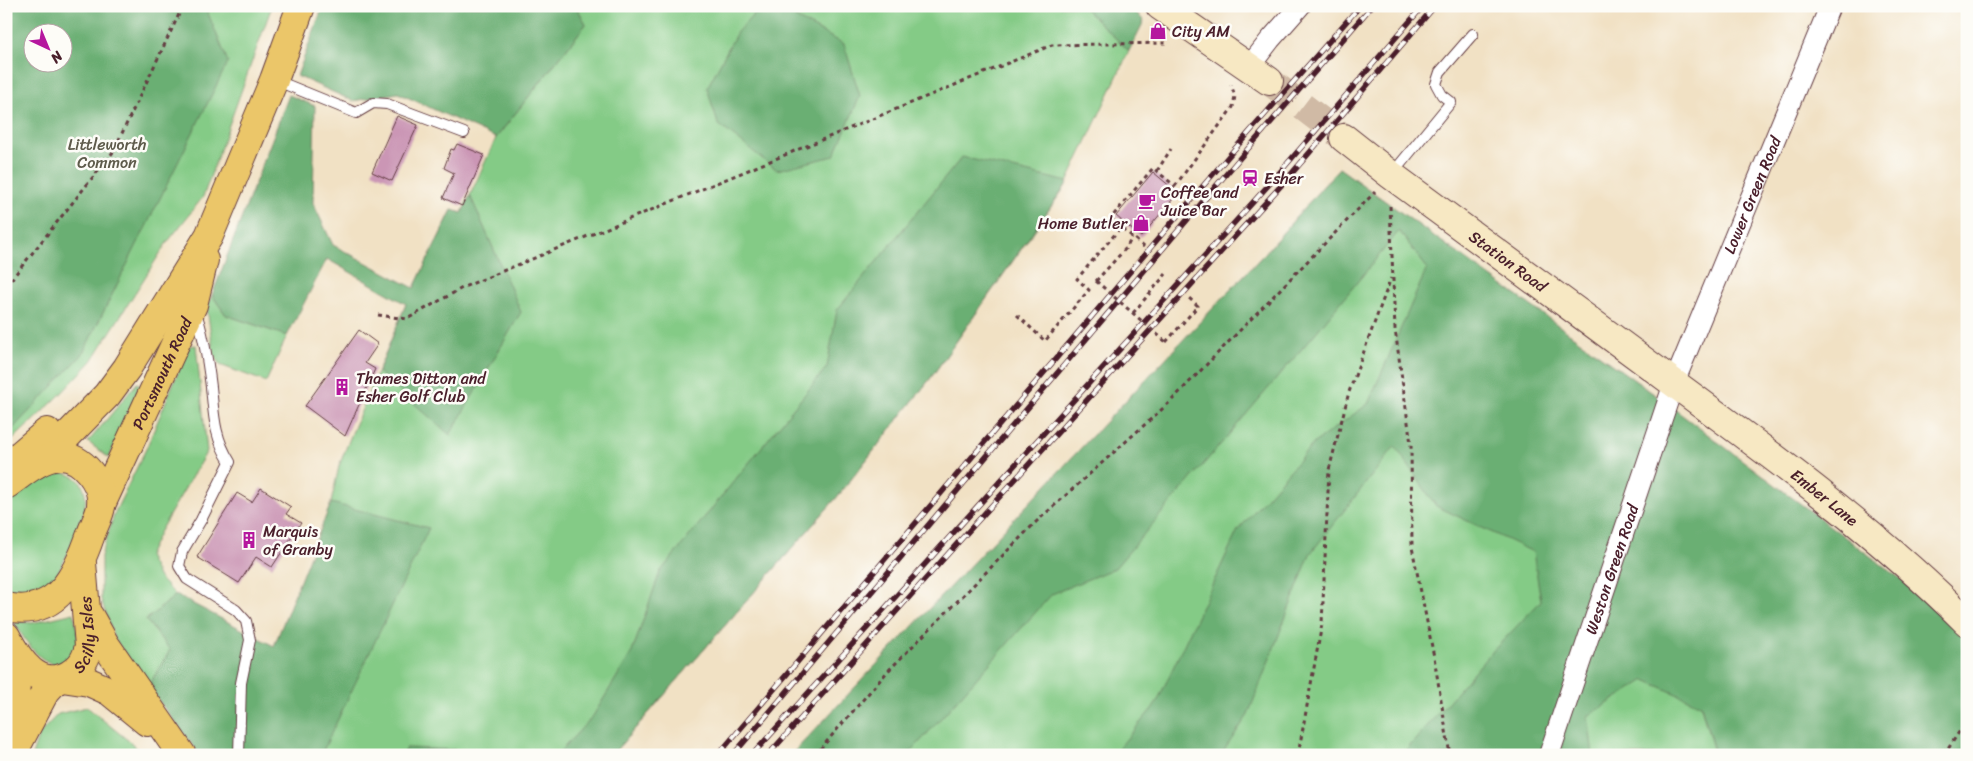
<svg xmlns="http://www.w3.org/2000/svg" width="1973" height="761" font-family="Sriracha,sans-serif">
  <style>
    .green { fill: #84cb86; stroke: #677558; fill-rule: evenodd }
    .forest { fill: #6baf73; stroke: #5a674f; fill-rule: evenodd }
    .building { fill: #cb96b5 }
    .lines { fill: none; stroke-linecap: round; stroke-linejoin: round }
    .secondary-tunnel { stroke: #d0baa5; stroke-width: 28; stroke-dasharray: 28 14; stroke-linecap: butt }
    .lane-casing { stroke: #633c42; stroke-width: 12 }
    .street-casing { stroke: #633c42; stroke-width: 22 }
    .secondary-casing { stroke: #633c42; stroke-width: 30 }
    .primary-casing { stroke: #633c42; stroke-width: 30 }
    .highway-casing { stroke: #633c42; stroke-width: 30 }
    .path { stroke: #633c42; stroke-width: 3; stroke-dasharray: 4 4; stroke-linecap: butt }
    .lane { stroke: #fff; stroke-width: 10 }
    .street { stroke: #fff; stroke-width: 20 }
    .secondary { stroke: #f7e8c3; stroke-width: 28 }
    .primary { stroke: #ebc669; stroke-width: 28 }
    .highway { stroke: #ebc669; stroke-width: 28 }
    .rail-casing { stroke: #4a1f2b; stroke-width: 5.5 }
    .rail { stroke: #fdfcf7; stroke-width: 4; stroke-dasharray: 11; stroke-linecap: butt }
    .path-bridge { stroke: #633c42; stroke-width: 3; stroke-dasharray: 4 4; stroke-linecap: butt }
    .labels { text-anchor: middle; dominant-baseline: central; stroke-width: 5; stroke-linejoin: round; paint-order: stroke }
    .poi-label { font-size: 16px; fill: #4a1f2b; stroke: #fdfcf7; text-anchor: start }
    .park-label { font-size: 16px; fill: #5e5b4b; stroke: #fdfcf7 }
    .street-label { font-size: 16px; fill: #4a1f2b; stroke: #fdfcf7 }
  </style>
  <rect width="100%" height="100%" fill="#fdfcf7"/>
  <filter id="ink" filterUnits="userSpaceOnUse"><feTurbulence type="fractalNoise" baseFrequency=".02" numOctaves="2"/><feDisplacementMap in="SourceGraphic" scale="10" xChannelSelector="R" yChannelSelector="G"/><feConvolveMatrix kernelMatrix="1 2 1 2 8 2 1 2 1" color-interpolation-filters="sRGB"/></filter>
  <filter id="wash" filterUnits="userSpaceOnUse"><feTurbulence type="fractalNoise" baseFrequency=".0096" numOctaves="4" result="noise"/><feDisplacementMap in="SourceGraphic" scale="20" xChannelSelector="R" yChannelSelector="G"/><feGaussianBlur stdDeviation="1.12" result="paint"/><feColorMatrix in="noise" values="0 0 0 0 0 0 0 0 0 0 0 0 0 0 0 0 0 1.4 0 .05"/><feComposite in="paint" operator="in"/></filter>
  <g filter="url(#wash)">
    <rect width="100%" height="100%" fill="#f1e1c4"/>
    <path class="green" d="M6,6H272L203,197L166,244L92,361L56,399L6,446ZM32,32H62V62H32Z
      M576,6H1082L1129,51L1065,187L930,379L838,496L612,755H252L331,503L339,466L352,433L406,304L452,210L462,213L496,138L586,24Z
      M1339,168L1658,397L1649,525L1715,755H811L1266,252Z
      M212,295L226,315L287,336L266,382L220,365L214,356L207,308Z
      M196,345L207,451L160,531L148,556L159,578L176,595L146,620L170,650L148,687L114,638L101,599V556L115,512L146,449L189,346Z
      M137,383L140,385L109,458L88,442Z
      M54,472C117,474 68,550 55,579C43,592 23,600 6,589V503L41,478Z
      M74,613L78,637L75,656L66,664C62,664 57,665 54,664C36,660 22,636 14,621L32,623Z
      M87,707L135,746L141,755H32L39,734L58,714Z"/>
    <path class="forest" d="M6,6H205L228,62L82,355L6,436ZM32,32H62V62H32Z
      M323,6H576L586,24L496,138L398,93L353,101L297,76Z
      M762,6H774L844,44L860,96L834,156L777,170L718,124L707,88L737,32Z
      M1079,6H1130L1144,21L1129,51L1084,8Z
      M289,95L315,106L313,203L333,245L414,288L452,210L462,213L470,195L521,312L450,435L378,372L406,304L327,259L287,336L226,315L212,295Z
      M962,157L1068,182L930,379L838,496L612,755H557L593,716L632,652L660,572L827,367L837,310Z
      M1339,168L1658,397L1937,606L1967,631V755H1715L1701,705L1645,680L1588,716L1593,755H1402L1488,656L1541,601L1533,552L1436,506L1395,446L1310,554L1248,715L1221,755H1113L1156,704L1238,530L1314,443L1368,404L1427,268L1399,231L1318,330L1115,568L1052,594L908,755H791L1266,252Z
      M331,503L429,528L321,755H200L148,687L170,650L146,620L176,595L274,646Z
      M406,748L486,751L489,755H402Z"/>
    <g id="blocks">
      <path class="building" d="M397,116L418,125L392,181L372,172Z
        M457,144L484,155L462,206L443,198L454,173L444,168L451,149L454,150Z
        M1153,172L1178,193L1141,237L1116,216Z
        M359,330L378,344L365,363L375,369L345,436L305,406Z
        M261,488L291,507L286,514L301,523L272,567L256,557L239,583L197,557L237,493L252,502Z"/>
    </g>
  </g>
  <g filter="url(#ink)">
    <use href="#blocks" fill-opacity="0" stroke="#633c42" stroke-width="1"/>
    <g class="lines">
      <path class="secondary-tunnel" d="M1269,81L1344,138"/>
      <g class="lane-casing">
        <path id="lane" d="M275,80L356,113L373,103L387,104L464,133
          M1392,174L1451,102L1442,95L1436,84L1440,72L1473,34
          M195,310C204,334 208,362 211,387C214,415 214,437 230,462L201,520L182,552L179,566L187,579L236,610L246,621L250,640L241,683L239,755"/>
      </g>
      <g class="street-casing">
        <g id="street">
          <path d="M1249,67L1270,40L1300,6"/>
          <path id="s1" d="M1549,755L1674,383L1830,6"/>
        </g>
      </g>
      <g class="secondary-casing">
        <g id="secondary">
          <path d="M1160,6L1269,81"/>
          <path id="s2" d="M1344,138L1391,175C1485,244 1578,312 1671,381C1773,456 1877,532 1967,622"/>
        </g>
      </g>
      <g class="primary-casing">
        <g id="primary">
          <path d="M36,464L67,436L107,395L127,368L209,236L274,80L301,6"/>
          <path d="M6,467L47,432"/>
          <path id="s3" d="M101,505L193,305L204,260"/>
          <path d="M15,749L45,692L56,680"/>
          <path d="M8,755L16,685L17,656"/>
        </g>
      </g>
      <g class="highway-casing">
        <g id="highway">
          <path d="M6,485C22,474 39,458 59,456C82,455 104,484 101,506C100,515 94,525 91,534C77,575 57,618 6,607"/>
          <path d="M90,617L105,644L182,755"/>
          <path id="s4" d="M6,636C19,661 39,692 70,674C82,666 86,659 89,646L82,563"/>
          <path d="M62,678L89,682L109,691L147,722"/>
        </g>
      </g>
      <path class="path" d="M1157,171L1171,149
        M1175,186L1233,107L1235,96L1231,85
        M1390,206L1395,329L1411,444L1412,547L1434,657L1450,755
        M1144,247L1111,218L1153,168L1175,186L1173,188
        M1096,281L1127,247L1132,237
        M6,286L113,152L183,6
        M1133,313L1166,274
        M378,315L407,319L464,287L1052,45L1168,43
        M1017,315L1045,341L1089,290L1077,279L1121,227
        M1166,342L1198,306L1189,298
        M815,755L887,672L1036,522L1170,402L1375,192
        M1298,755L1322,624L1329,470L1349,392L1391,278
        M1944,755L1967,720"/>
      <use href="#lane" class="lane"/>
      <use href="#street" class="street"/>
      <use href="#secondary" class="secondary"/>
      <use href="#primary" class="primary"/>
      <use href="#highway" class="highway"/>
      <g class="rail-casing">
        <path id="rail" d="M718,755L1232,152L1360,6
          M733,755L1239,159L1372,6
          M752,755L1274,179L1423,6
          M768,755L955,546L1287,179L1435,6"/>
      </g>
      <use href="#rail" class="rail"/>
      <path class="path-bridge" d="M1096,281L1166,342"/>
    </g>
  </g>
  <defs>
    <g id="shop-bare" transform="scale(1.35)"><path d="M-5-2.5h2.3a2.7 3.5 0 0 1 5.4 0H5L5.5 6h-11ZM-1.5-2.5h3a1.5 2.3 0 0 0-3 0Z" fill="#b5179e" stroke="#fdfcf7" stroke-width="2.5" paint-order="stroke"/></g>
    <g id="station-bare" transform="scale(1.35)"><path d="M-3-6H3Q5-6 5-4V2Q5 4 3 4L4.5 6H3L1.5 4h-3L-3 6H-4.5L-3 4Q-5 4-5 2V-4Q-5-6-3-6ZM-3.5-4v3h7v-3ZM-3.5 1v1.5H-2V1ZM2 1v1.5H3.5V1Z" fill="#b5179e" stroke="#fdfcf7" stroke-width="2.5" paint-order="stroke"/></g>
    <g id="cafe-bare" transform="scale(1.35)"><path d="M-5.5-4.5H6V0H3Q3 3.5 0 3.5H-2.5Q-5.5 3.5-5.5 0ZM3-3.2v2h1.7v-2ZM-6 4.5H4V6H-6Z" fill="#b5179e" stroke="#fdfcf7" stroke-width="2.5" paint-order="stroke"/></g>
    <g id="building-bare" transform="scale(1.35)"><path d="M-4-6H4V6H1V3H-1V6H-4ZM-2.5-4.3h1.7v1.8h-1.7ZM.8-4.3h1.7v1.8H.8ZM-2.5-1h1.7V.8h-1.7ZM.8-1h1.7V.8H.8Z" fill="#b5179e" stroke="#fdfcf7" stroke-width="2.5" paint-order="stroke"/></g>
  </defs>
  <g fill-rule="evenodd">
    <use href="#shop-bare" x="1158" y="31"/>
    <use href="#station-bare" x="1250" y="178"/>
    <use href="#cafe-bare" x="1147" y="201"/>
    <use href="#shop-bare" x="1141" y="223"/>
    <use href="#building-bare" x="342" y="387"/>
    <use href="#building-bare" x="249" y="540"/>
  </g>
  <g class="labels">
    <g class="poi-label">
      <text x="1172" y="31">City AM</text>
      <text x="1264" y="178">Esher</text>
      <text x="1161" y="192">Coffee and<tspan x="1161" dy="18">Juice Bar</tspan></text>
      <text x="1127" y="223" text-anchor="end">Home Butler</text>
      <text x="356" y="378">Thames Ditton and<tspan x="356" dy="18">Esher Golf Club</tspan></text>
      <text x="263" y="531">Marquis<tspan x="263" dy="18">of Granby</tspan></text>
    </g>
    <g class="park-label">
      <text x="107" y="144">Littleworth<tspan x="107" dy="18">Common</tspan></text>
    </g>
    <g class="street-label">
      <text stroke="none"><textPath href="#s1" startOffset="596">Lower Green Road</textPath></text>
      <text stroke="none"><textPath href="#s2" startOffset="205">Station Road</textPath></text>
      <text stroke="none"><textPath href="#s3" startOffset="145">Portsmouth Road</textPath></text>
      <text stroke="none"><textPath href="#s2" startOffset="600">Ember Lane</textPath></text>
      <text stroke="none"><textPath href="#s1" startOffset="196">Weston Green Road</textPath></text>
      <text stroke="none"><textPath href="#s4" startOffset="131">Scilly Isles</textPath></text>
    </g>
  </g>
  <rect width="1973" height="761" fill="none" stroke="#fdfcf7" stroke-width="25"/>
  <g transform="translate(48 48) rotate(136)"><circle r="24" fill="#fdfcf7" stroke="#b5a4a5"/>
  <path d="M0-4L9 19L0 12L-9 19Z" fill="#b5179e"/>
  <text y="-8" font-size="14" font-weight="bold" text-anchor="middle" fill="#4a1f2b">N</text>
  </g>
</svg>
